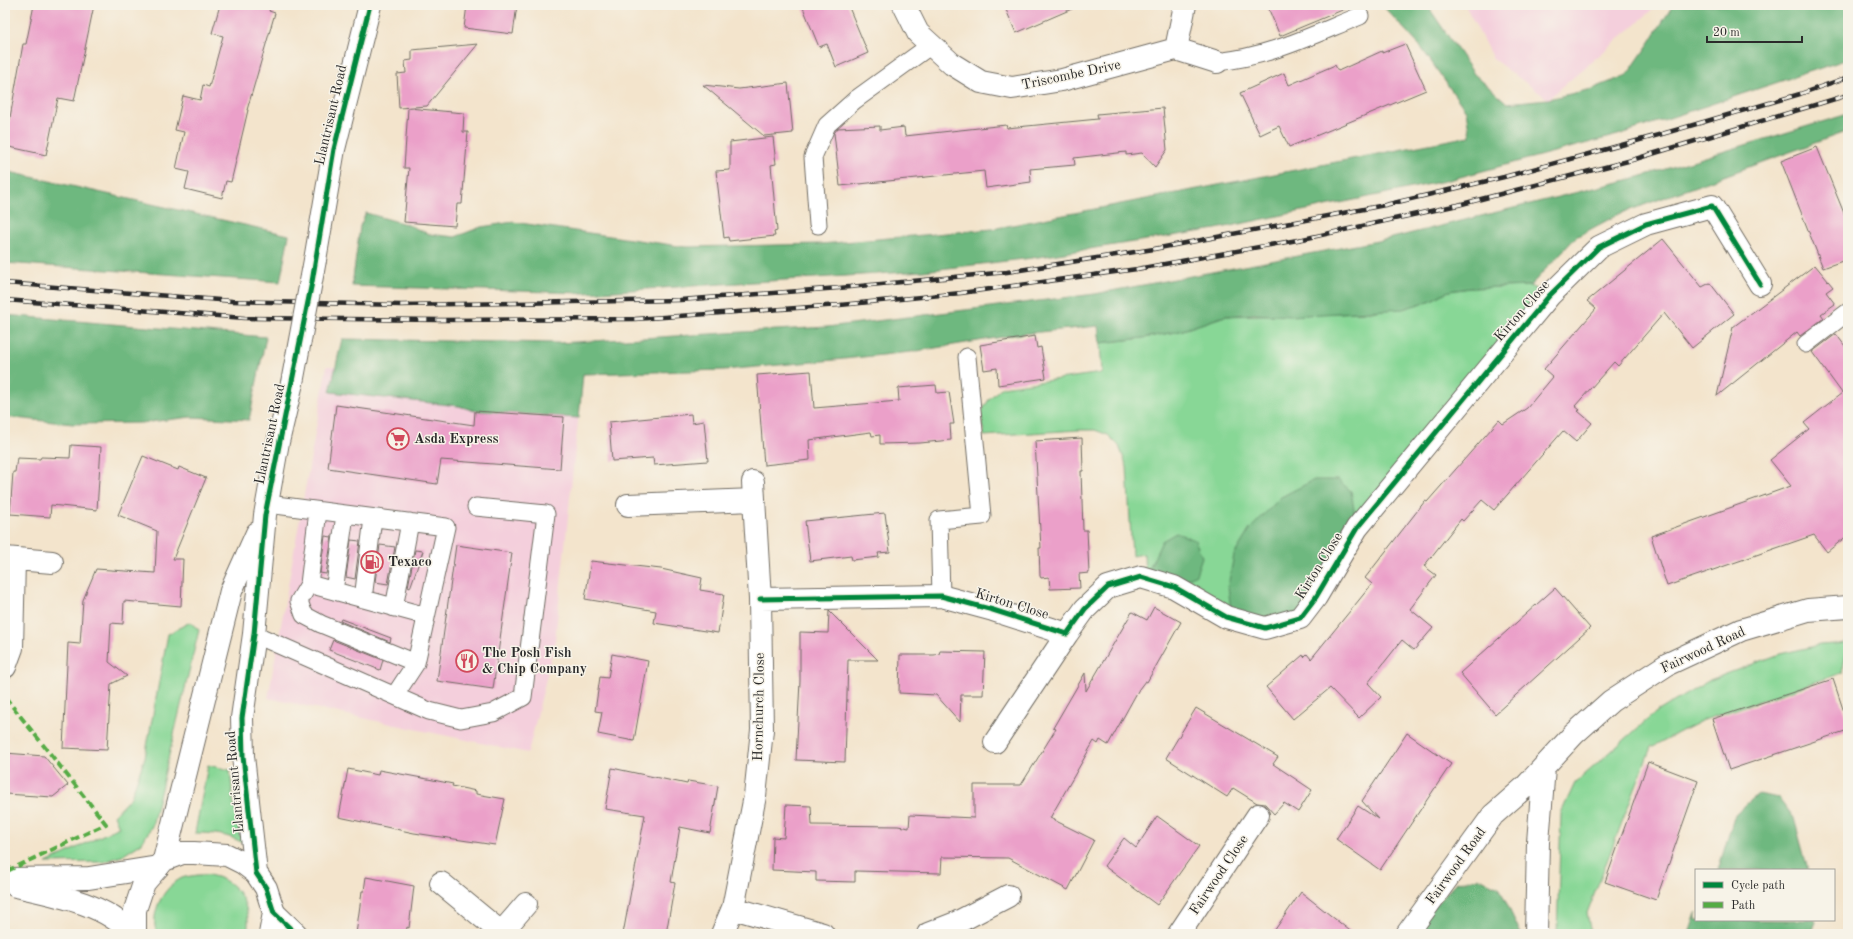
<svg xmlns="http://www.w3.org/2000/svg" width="1853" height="939" font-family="'Old Standard TT',serif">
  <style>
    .built { fill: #f4cfdc }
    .green { fill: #88d796; stroke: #5a8160 }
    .forest { fill: #6eb87f; stroke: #4c7255 }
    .building { fill: #eba0c9 }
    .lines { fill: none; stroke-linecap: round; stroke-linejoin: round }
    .service-casing { stroke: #716c63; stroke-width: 19 }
    .minor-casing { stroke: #716c63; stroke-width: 24 }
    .primary-casing { stroke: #716c63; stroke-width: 24 }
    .service { stroke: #fff; stroke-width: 17 }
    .minor { stroke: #fff; stroke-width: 22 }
    .primary { stroke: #fff; stroke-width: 22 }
    .rail-casing { stroke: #2b2b2b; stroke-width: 4.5 }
    .rail { stroke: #f7f3e8; stroke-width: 3; stroke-dasharray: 9; stroke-linecap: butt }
    .primary-bridge-casing { stroke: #716c63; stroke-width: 24; stroke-linecap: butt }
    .primary-bridge { stroke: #fff; stroke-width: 22 }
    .quiet { stroke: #54ab44; stroke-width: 4; stroke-dasharray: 8 4; stroke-linecap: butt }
    .cycleway-casing { stroke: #f7f3e8; stroke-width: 8 }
    .cycleway { stroke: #00873e; stroke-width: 5 }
    .labels { text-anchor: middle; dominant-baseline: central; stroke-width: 3; stroke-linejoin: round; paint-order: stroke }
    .street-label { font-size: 14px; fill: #2b2b2b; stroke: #f7f3e8 }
    .poi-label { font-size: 14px; font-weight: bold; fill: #2b2b2b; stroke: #f7f3e8; text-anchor: start }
  </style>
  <rect width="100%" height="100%" fill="#f7f3e8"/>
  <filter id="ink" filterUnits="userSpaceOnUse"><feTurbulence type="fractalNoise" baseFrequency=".025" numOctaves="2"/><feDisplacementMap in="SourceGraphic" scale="8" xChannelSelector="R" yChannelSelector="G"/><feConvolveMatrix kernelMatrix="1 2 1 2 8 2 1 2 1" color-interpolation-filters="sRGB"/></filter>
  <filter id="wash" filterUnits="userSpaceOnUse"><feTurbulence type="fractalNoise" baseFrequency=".012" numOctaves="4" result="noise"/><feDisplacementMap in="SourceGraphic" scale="16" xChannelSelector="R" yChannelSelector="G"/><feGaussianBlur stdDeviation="0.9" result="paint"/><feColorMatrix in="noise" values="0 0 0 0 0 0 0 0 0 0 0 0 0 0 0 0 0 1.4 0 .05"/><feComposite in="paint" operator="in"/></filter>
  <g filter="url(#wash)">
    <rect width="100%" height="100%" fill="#f3e4cc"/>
    <path class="built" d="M1465,5H1658L1548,99L1493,59Z
      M327,366L583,374L555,641L528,753L268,698Z"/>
    <path class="green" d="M1530,286L1549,296L1357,528L1232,619L1145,578L1144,554L1132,556L1127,467L1119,446L1108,435L1095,430H1079L984,436L981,412L990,398L1002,387L1102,373L1100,343L1143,338L1180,331L1225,316L1371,312L1429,301L1449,291L1470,288Z
      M190,622L199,630L152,826L142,843L122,856L104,862L46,863L119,827L114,815L131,797L145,757L168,634Z
      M1848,643L1842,673L1701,721L1651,747L1587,913L1591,934H1557L1561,813L1575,783L1655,713L1710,680L1780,654L1820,645Z
      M208,765L230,770L233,800L243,843C227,834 213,833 195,833Z
      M198,875C203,875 209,874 213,876C240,882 252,909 247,934H157C149,914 163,887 182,878C187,876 193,876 198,875Z"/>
    <path class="forest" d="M1382,5H1427L1474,74L1507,103L1548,99L1592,89L1627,75L1650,42L1673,5H1848V59L1618,135L1445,181L1216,229L1032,258L923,271L584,293L352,286L360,226L366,213L406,224L429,234L455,237L481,227L513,222L686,247L821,244L992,229L1470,136L1466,111L1420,46Z
      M1848,114V131L1619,214L1576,237L1530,286L1470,288L1449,291L1429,301L1403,309L1291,316L1254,314L1225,316L1180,331L1143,338L1100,343L1098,326L1021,334L911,352L834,360L724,370L583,374L579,418L475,411L459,406L330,392L342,339L558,343L827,327L1095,294L1388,239L1639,177Z
      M5,171L289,235L280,282L5,263Z
      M5,315L266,337L249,420L191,417L141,423L73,424L5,417Z
      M1314,480H1338L1351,491L1357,528L1300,618L1232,619L1228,586L1234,555L1250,529L1281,497Z
      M1176,533L1195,540L1202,557L1196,574L1174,587L1145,578L1162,541Z
      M1758,794L1779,798L1794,818L1808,870H1718L1735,814Z
      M1479,878L1499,887L1521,934H1407L1457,882Z
      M1696,913V920H1814L1815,922L1810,934H1689Z"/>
    <g id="blocks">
      <path class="building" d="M34,5H94L74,101L58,98L46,155L5,146L23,44H26Z
        M220,5H271L269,11L275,13L247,110H248L231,182L226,181L222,198L185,189L189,172L176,169L184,132L175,130L183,96L200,100L203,85L209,87L223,36L212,33Z
        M467,5H517L513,34L464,28Z
        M802,5H848L868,53L836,67L827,44L819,47Z
        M1004,5H1081L1016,33Z
        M1267,5H1352V6L1280,36Z
        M478,44L427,106L399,108L397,74L406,73L405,61L412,60V50Z
        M1405,44L1426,90L1289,147L1279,126L1260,135L1240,93L1284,73L1289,85L1335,65L1338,71L1382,51V53Z
        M788,83L793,133L764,136L703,85L739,89Z
        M408,108L464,113L463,132H468L462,204H457L455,226L404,222L409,168H404Z
        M1163,108L1167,150L1155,167L1142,153L1126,155V152L1074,158L1075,165L1030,169L1031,182L986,188L984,171L840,186L834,133L838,128L880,126V130L904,127L905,136L1006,125L1007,128L1098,119L1097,114Z
        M773,137L776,164L771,165L777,231L774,232L775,236L729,241L728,237L724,238L716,171L730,170V142Z
        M1817,147L1848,223V259L1823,268L1781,161Z
        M1663,239L1702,287L1710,283L1734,314L1692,348L1664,313L1618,366L1614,362L1575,406L1580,410L1578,411L1592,423L1576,442L1563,431L1494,510L1482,500L1463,521L1461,519L1424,566L1436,575L1410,609L1433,628L1414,650L1402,640L1368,683L1381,697L1359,718L1330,688L1293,719L1266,687L1303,655L1304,657L1307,654L1311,659L1372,584L1365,578L1425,501L1427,502L1499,420L1503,424L1527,408L1553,377L1544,369L1596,309L1587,301Z
        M1815,265L1833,287L1826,292L1835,304L1821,314L1824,318L1800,336L1797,332L1717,396L1733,327Z
        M1836,334L1848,350V535L1827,552L1814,535L1667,586L1651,536L1791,486L1770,460L1809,429L1804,423L1842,393L1812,352Z
        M1035,336L1037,348L1041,347L1046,378L998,385L997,368L984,370L980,345Z
        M811,371L814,408L899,401L898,388L936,385L937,393L949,392L954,424H950L951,440L920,443L880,444V435L872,436L871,432L809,440L810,460L764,465L757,375Z
        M336,405L474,425L475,411L564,417L560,469L441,460L437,484L328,468Z
        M691,414L692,423L704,421L708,461L654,465L653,458L612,461L609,422Z
        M1082,438L1083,471H1081L1083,530H1087L1089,573L1079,574L1080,588L1050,589L1049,577L1041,578L1040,576L1039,548H1041L1035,441Z
        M71,445L101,447L97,510L51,505L50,517L10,514L13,472H15L17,458L40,459L41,457L70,458Z
        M143,456L178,470L179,467L206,478L173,559H183L181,606L124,601L123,624L111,623L109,662L127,676L111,684L107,750L63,748L68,643L80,644L83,600L96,569L155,573L157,531L118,515Z
        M885,513L890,552L878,553L879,557L852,560L851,556L810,561L805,521Z
        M325,536L332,537L326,574L320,573Z
        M351,540L360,541L355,579L346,577Z
        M380,545L395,547L388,584L375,582Z
        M456,545L512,553L493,689L437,681Z
        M415,550L423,551L410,588L408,587Z
        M591,561L661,569L702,578L700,590L724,594L718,633L654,623L656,611L585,599Z
        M1555,588L1590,628L1495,714L1460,673Z
        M1154,607L1181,622L1147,682L1145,681L1139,689L1108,745L1100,740L1098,744L1094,741L1050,818L1094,840L1068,890L1008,858L942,857L941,873L855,871V882L816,881V872L772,870L773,837L784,838L786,805L811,806L812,825L898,826L909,828L910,815L974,818V785H1021L1056,729L1053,728L1085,673L1086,691L1132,612L1147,620Z
        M829,611L878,660H848L845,762L796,760L800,681V632L828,633Z
        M341,619L391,638L390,642L340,621Z
        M333,640L383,660L380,670L329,650Z
        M940,651L985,652L983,695H961L960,722L936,695L899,693L900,655H934L939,654Z
        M612,654L648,661L634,741L598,734L602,712L595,711L600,677L608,678Z
        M1833,679L1848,724V730L1729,770L1712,719Z
        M1196,708L1278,757L1273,764L1312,790L1298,812L1284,803L1274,814L1265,804L1257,803L1233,788L1227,797L1166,758Z
        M1407,733L1451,764L1380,870L1336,839L1358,806L1378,819L1362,801Z
        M5,753L44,756L68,785L53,797L5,794Z
        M1648,762L1698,781L1656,900L1605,882Z
        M612,768L687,784L688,781L718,786L710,833L680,827L671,882L675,883L666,934H623L645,815L605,809Z
        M348,769L378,775L379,770L433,780L453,784L452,786L476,791V794L505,799L495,845L414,833L339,817Z
        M1157,816L1199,846L1157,905L1104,866L1124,838L1136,848Z
        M366,877L414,886L409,928L407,927L406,934H356L362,891H364Z
        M1301,892L1354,934H1272Z"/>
    </g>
  </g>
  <g filter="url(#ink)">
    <use href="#blocks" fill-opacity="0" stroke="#716c63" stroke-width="1"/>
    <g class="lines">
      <g class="service-casing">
        <path id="service" d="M1217,62C1271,56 1310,36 1360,16
          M818,225L813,157L827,125L855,100L931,45
          M1806,344L1848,312
          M268,504L446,527L416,663L395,695
          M318,511L309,584L299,601L304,615L321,624L416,663
          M309,584L426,616
          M334,591L345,515
          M941,596L939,520L982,516L967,357
          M363,599L373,518
          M394,608L410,522
          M254,634L429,711L461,719L493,713L523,697L546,514L476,507"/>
      </g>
      <g class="minor-casing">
        <path id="minor" d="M904,5L918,33L952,64L981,82L1012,88L1062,80L1176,49L1185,5
          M1176,49L1217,62
          M628,505L754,500
          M5,558L52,562
          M760,599L941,596L993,610L1067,634L1085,609L1108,587L1141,577L1174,587L1226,617L1265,628L1300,618L1316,597L1357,528L1549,296L1599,247L1646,224L1712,206L1760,284
          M5,667L12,648L14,559
          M995,742L1067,634
          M5,879L89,878L158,867
          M441,883L503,934
          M16,886C52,894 108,904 131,934
          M733,908L823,934
          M274,913L296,934
          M501,933L526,904
          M722,934L733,908L755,796L762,730L760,599L753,482
          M928,934L956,923L1008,896
          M1179,934L1258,815
          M1407,934L1493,815L1526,786L1574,734L1611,701L1668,664L1741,630L1808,610L1848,607
          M1536,934L1538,842L1544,767"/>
      </g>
      <g class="primary-casing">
        <path id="primary" d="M315,260L334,149L370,5
          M164,860L231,591L257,533
          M256,873L243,756L242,718L254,634L265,515L278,442L292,383
          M135,934V910L144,883L164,860L182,853H194L227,855L243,863L256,873L266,888L274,913L270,934"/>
      </g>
      <use href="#service" class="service"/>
      <use href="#minor" class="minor"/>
      <use href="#primary" class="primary"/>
      <g class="rail-casing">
        <path id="rail" d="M5,283L232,301L401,305L680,300L839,288L1007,272L1154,249L1385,205L1504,177L1662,134L1800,94L1848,77
          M5,300L245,318L441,320L635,319L840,305L961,293L1137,269L1303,239L1458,205L1632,160L1848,95"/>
      </g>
      <use href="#rail" class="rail"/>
      <g class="primary-bridge-casing">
        <path id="primary-bridge" d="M292,383L315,260"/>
      </g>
      <use href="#primary-bridge" class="primary-bridge"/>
      <path class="quiet" d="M5,697L106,824L5,872"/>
      <g class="cycleway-casing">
        <path id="cycleway" d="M760,599L941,596L993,610L1067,634L1085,609L1108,587L1141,577L1174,587L1226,617L1265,628L1300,618L1316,597L1357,528L1549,296L1599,247L1646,224L1712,206L1760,284
          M296,934L274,913L266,888L256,873L243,756L242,718L254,634L265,515L312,282L334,149L370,5"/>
      </g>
      <use href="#cycleway" class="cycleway"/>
    </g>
  </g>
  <defs>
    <g id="supermarket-ring" transform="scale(1.15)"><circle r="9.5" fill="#f7f3e8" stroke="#d1495b" stroke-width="1.5"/><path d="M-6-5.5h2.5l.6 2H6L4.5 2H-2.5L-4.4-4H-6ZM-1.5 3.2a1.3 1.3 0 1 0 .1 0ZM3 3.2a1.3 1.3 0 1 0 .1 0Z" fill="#d1495b"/></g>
    <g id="fuel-ring" transform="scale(1.15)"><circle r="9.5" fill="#f7f3e8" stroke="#d1495b" stroke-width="1.5"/><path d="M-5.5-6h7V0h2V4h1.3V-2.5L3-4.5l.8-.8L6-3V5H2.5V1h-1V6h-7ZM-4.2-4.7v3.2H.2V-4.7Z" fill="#d1495b"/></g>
    <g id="restaurant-ring" transform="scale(1.15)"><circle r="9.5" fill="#f7f3e8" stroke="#d1495b" stroke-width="1.5"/><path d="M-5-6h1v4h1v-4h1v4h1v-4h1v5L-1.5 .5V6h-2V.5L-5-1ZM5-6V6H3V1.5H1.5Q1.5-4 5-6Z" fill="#d1495b"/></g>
  </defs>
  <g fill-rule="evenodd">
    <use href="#supermarket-ring" x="398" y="439"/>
    <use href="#fuel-ring" x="372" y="562"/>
    <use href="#restaurant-ring" x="467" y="661"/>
  </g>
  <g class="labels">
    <g class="street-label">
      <text transform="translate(1071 75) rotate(-12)">Triscombe Drive</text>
      <text transform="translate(331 115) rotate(-77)">Llantrisant Road</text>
      <text transform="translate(1522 311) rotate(-49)">Kirton Close</text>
      <text transform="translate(270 434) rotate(-78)">Llantrisant Road</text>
      <text transform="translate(1319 566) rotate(-58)">Kirton Close</text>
      <text transform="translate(1012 604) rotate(17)">Kirton Close</text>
      <text transform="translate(1703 650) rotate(-25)">Fairwood Road</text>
      <text transform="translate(759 707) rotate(-89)">Hornchurch Close</text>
      <text transform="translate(235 782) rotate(-95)">Llantrisant Road</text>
      <text transform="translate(1456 866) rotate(-54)">Fairwood Road</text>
      <text transform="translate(1219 875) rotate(-56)">Fairwood Close</text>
    </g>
    <g class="poi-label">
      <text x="414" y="439">Asda Express</text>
      <text x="388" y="562">Texaco</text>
      <text x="482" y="653">The Posh Fish<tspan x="482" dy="16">&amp; Chip Company</tspan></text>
    </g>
  </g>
  <rect width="1853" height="939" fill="none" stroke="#f7f3e8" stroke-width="20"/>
  <rect x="1695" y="869" width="140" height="52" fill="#f7f3e8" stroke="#a5a39c"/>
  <rect x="1703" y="882" width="20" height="6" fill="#00873e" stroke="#a5a39c"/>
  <text x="1731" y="889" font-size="12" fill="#2b2b2b">Cycle path</text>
  <rect x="1703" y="902" width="20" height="6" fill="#54ab44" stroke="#a5a39c"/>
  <text x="1731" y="909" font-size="12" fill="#2b2b2b">Path</text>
  <path d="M1707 36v6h95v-6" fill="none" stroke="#2b2b2b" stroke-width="2"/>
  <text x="1713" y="36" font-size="12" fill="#2b2b2b" stroke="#f7f3e8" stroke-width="3" paint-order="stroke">20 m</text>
</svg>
